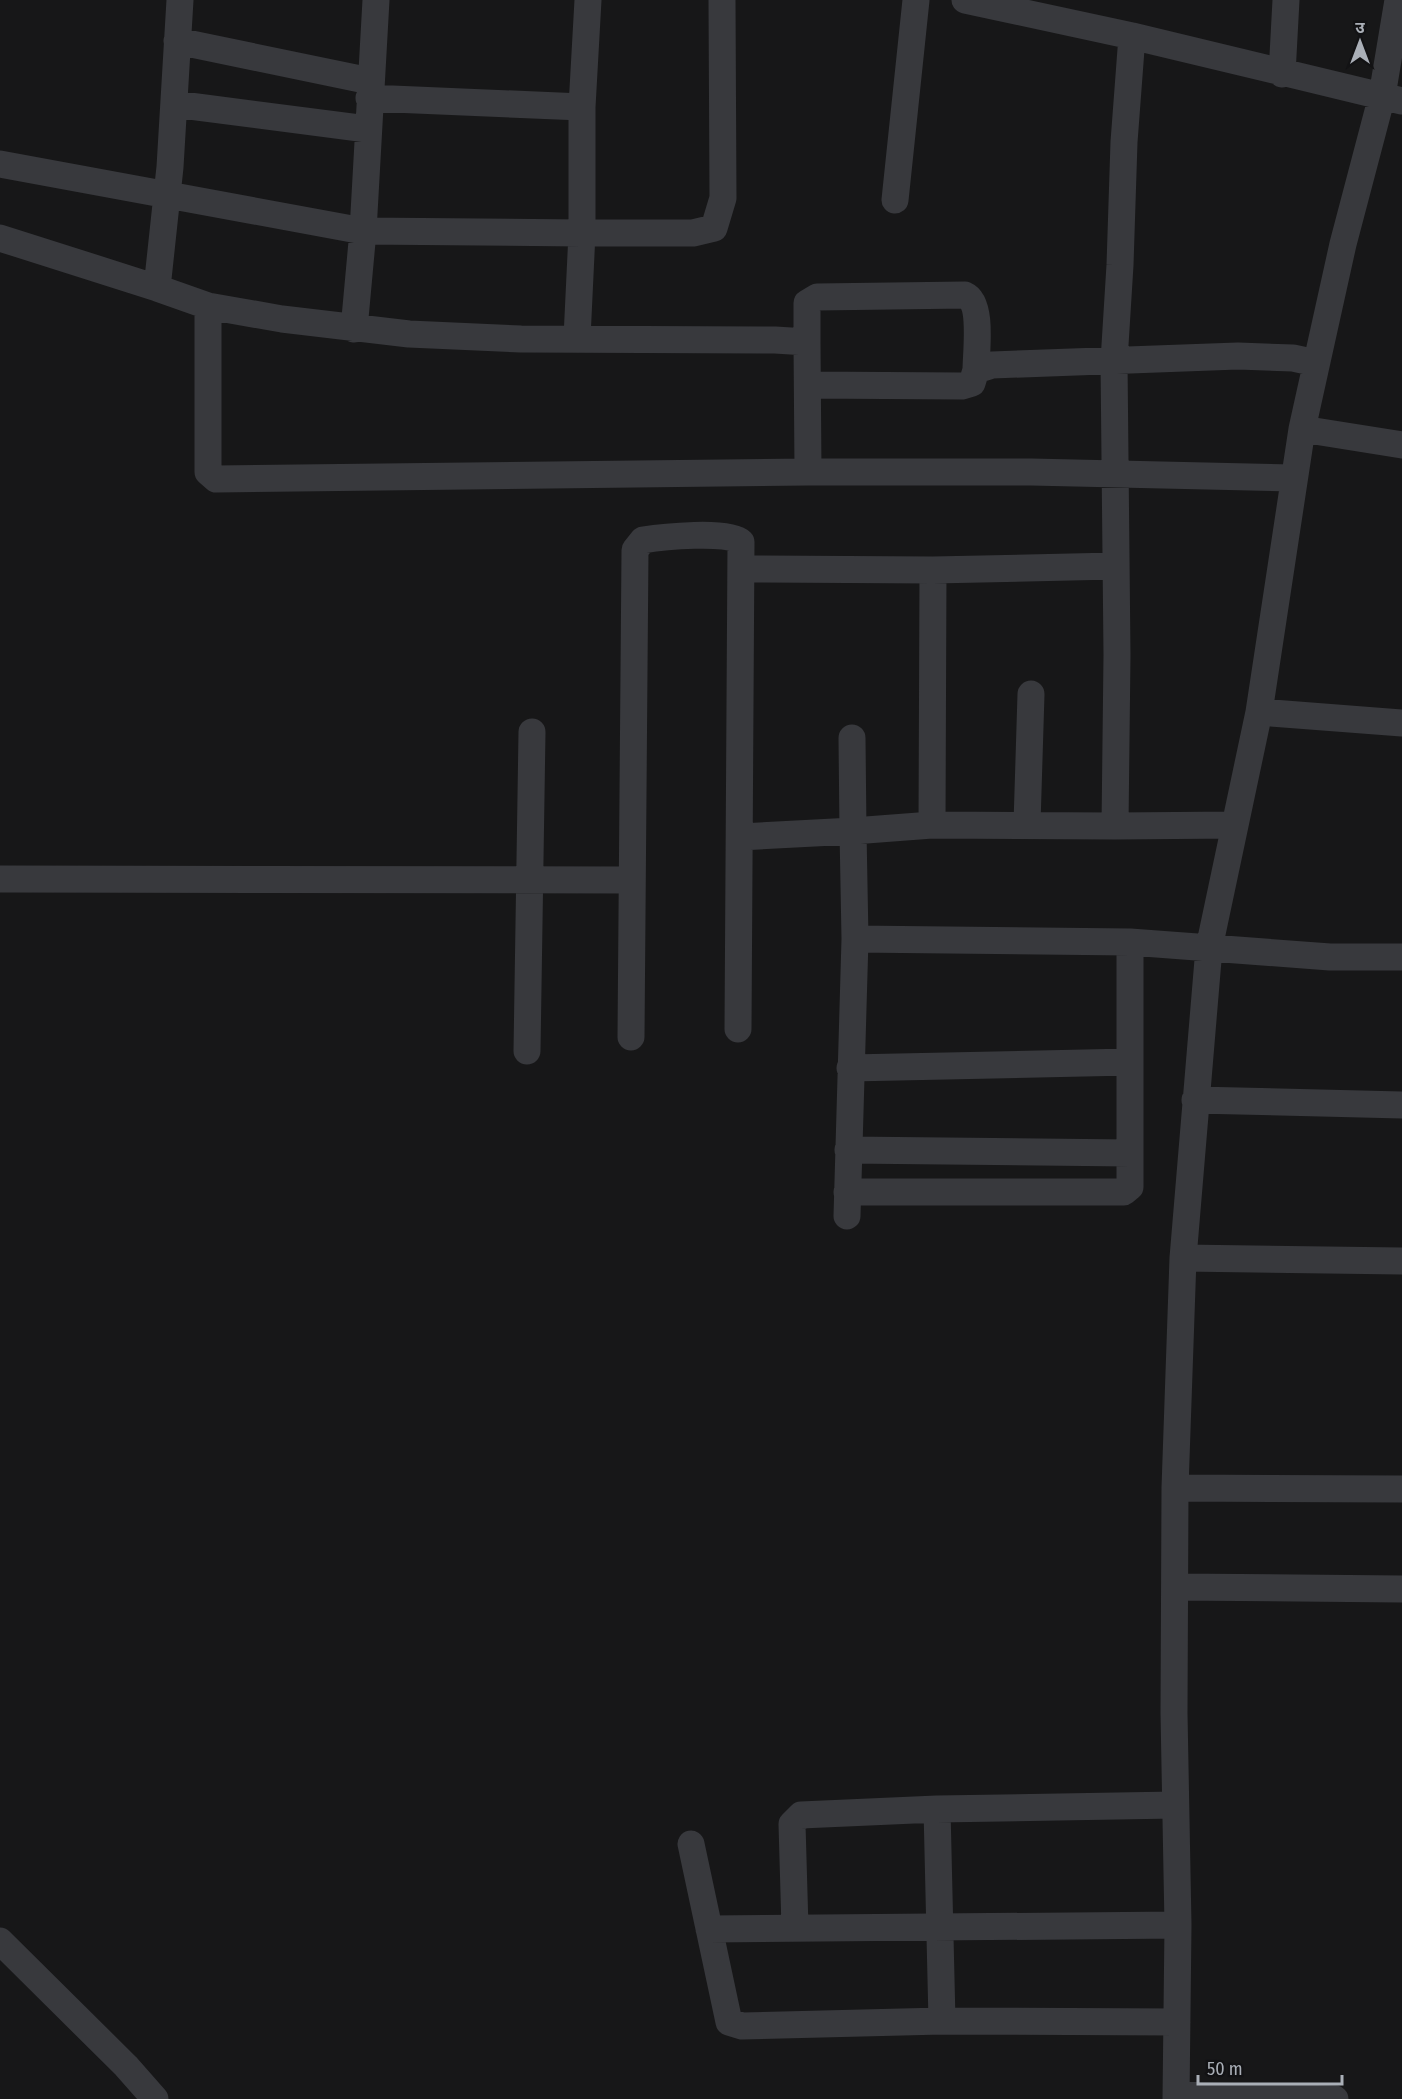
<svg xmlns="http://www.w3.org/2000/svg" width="1402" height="2099" font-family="'Fira Sans Condensed','Noto Sans Devanagari',sans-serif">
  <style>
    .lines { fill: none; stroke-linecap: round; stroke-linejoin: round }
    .minor { stroke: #38393d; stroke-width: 27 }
  </style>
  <rect width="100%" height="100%" fill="#171718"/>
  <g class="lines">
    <path class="minor" d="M965,0L1132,36L1402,101
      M177,41L370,81
      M1282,74L1286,0
      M174,104L367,129
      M582,107L588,0
      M0,164L363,231L582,233V107L369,98
      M895,200L916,0
      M0,238L157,288L170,167L180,0
      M157,288L208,306L282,319L409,334L521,339L775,340L807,342L808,472H1031L1293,478
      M208,306V472L216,479L808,472
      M354,329L363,231L376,0
      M577,338L582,233H693L714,228L723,198L722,0
      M807,342V303L817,297L965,295C983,303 976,352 976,370
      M808,385L962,386L972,383L976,370L992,365L1238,356L1293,358L1316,363
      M1302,429L1402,445
      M743,569L933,570L1115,566
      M1259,712L1402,723
      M1027,824L1031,694
      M932,825L933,570
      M1115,826L1235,825
      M740,837L853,831L852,738
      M0,879L632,880
      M855,939L1130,942L1330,957H1402
      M631,1037L635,550L643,540C661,537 729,530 741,542L738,1029
      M527,1051L532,732
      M850,1068L1130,1062
      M1195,1100L1402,1105
      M848,1150L1130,1153V942
      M847,1192H1124L1130,1187V1153
      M847,1216L855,939L853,831L932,825L1115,826L1117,655L1114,361L1120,265L1124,142L1132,36
      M1183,1258L1402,1261
      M1175,1488L1402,1489
      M1175,1587L1402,1589
      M691,1844L729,2022L742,2026L942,2021L937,1809
      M795,1928L792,1824L801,1815L937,1809L1175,1805
      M709,1929L1178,1925
      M0,1941L126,2066L155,2099
      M942,2021L1177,2022
      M1176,2095L1335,2099
      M1176,2099L1178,1925L1174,1713L1175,1488L1183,1258L1209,948L1259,712L1302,429L1343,244L1382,96L1398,0"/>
  </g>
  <g transform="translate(1360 42)" stroke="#121214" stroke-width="4.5" paint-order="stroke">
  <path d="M0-4.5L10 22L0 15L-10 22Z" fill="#aaafb7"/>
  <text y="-9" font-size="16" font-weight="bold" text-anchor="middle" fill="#aaafb7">उ</text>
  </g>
  <path d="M1198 2075v9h144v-9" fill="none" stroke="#aaafb7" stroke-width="3"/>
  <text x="1207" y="2075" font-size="18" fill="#aaafb7" stroke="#121214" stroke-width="4.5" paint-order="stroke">50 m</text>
</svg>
